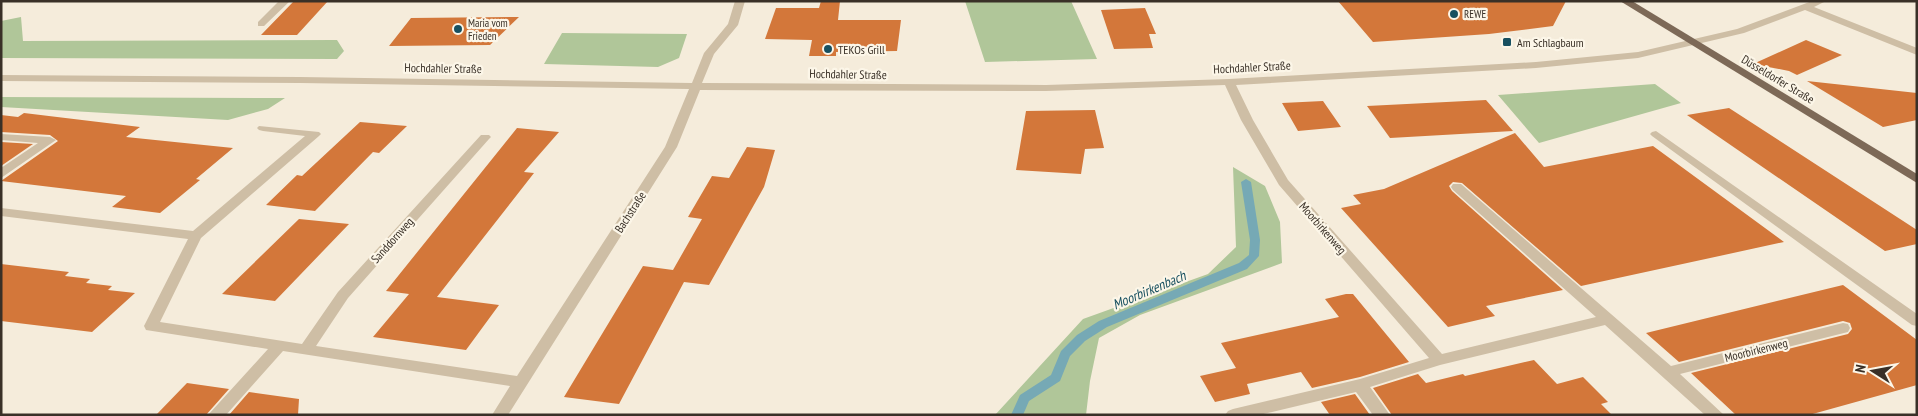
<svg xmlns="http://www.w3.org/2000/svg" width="1918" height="416" font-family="'PT Sans Narrow',sans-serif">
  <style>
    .green { fill: #b0c699 }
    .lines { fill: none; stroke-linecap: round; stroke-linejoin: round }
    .stream { fill: #76a9b5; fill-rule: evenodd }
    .building { fill: #d3773a }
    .minor { fill: #cebea5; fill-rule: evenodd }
    .major { fill: #7d6957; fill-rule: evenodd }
    .poi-dot { fill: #185060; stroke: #fcf6e8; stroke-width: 2 }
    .labels { text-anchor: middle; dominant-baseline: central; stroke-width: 4.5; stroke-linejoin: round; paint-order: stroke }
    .far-poi-label { font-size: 11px; fill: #393027; stroke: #fcf6e8; text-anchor: start }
    .poi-label { font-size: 12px; fill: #393027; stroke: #fcf6e8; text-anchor: start }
    .street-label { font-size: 12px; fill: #393027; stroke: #fcf6e8 }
    .water-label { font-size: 14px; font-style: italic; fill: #185060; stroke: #fcf6e8 }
  </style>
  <rect width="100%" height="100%" fill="#f5ecdb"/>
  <path class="green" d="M965,1H1071L1097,59L985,62Z
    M21,17L23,41L337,40L344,51L337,59L1,58V21Z
    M562,33L687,34L679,58L658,67L544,64Z
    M1655,84L1681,103L1539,143L1498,95Z
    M1,97L285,98L268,109L228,120L1,107Z
    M1233,167L1265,186L1280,222L1282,263L1140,315L1099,338L1090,381L1086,415H995L1083,319L1208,274L1236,247Z"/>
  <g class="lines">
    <path class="stream" d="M1246,179L1251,182L1260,240L1259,256L1247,269L1107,327L1085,341L1070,356L1060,381L1029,401L1023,415H1011L1020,395L1051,375L1061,351L1077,335L1099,321L1239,263L1249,255L1250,240L1241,182Z"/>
  </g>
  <path class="building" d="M294,1H328L297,35H261Z
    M821,1H840L838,20H901L897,51L836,52V56H809L812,40L765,39L776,8H819Z
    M1338,1H1566L1553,26L1489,34L1373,42Z
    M1145,8L1156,34H1149L1153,48L1114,49L1101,10Z
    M519,17L490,45L389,46L411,18Z
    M1806,40L1842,55L1797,75L1789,71L1753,64Z
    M1807,81L1917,93V120L1883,127Z
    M1486,100L1513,131L1390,138L1367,106Z
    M1323,101L1341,127L1298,131L1282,103Z
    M1729,108L1917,230V244L1885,251L1687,115Z
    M1095,110L1104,148L1085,149L1081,174L1016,170L1026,111Z
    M24,113L140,127L126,137L233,148L196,179L200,180L160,213L112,207L126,196L1,181L58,141L50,135L1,132V115L18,117Z
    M360,122L407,126L379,153L373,152L315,211L266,205L297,175L302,176Z
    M517,128L559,132L524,172L534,173L437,297L499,305L466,350L373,337L409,294L386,291Z
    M1515,133L1544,167L1653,146L1784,242L1581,286L1462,183L1453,182L1449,186L1452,191L1563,290L1486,306L1495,316L1448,327L1341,208L1361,204L1353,195L1384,189Z
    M1,142L33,144L1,166Z
    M747,147L775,150L764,187L709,285L684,282L619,404L564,397L643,266L673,270L702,219L688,217L712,176L729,178Z
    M299,219L349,224L275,301L222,294Z
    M1,264L69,272L65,276L90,279L86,283L112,286L108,290L135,293L92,332L1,321Z
    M1843,285L1917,340V385L1809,415H1736L1691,373L1848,334L1852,329L1850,323L1843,321L1679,362L1646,333Z
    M1346,294H1353L1409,362L1360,377L1312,388L1301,372L1247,384L1250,394L1215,402L1200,376L1236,368L1221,343L1339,317L1325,299Z
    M1534,360L1557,384L1583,377L1608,402L1601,404L1612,415H1392L1373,388L1418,374L1426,383L1463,374L1465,376Z
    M187,383L229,389L206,415H156Z
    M249,392L299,399L298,415H229Z
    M1355,394L1370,415H1330L1321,402Z"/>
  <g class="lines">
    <path class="minor" d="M279,1H290L264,26H258V22Z
      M735,1H745L738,25L714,54L702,83L1046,85L1229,79L1536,62L1638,52L1737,29L1812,1H1826L1814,7L1917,48V55L1805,10L1744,33L1638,58L1536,68L1236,85L1253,120L1288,180L1442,354L1596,317L1453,190L1451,187L1453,184H1461L1671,366L1843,323L1848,324L1850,328L1848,332L1680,374L1724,415H1705L1605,325L1440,365L1370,387L1390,415H1373L1356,392L1259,415H1225L1228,411L1233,409L1360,379L1429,358L1279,185L1241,120L1225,85L1046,91L700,90L677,147L508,415H492L510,386L283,351L226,415H208L268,349L146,330L144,326L188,239L1,216V208L193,231L305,136L263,131L259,130L257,128L259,126L319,132L321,134L319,136L201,238L160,322L302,344L338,292L481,135H489L491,137L489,139L348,298L316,346L517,376L665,147L689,89L300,83L1,81V75L300,77L692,83L704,53L728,24Z
      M1656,131L1917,314V326L1912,325L1652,136L1650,134L1652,132Z
      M1,134L50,137L56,140L1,178V168L38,143L1,140Z"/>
    <path class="major" d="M1620,1H1632L1917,174V183Z"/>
  </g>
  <g class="poi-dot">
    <circle cx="1454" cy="14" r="5"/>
    <circle cx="458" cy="29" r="5"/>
    <rect x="1502" y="37" width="10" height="10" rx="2.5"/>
    <circle cx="828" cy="49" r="5"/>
  </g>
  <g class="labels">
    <g class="far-poi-label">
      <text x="1464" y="14">REWE</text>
      <text x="468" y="23">Maria vom<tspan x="468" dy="13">Frieden</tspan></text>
    </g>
    <g class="poi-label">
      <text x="1517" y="42">Am Schlagbaum</text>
      <text x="838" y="49">TEKOs Grill</text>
    </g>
    <g class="street-label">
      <text transform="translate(1252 67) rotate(-3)">Hochdahler Straße</text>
      <text transform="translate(443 68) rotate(1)">Hochdahler Straße</text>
      <text transform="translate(848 74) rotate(1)">Hochdahler Straße</text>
      <text transform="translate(1778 79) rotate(31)">Düsseldorfer Straße</text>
      <text transform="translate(630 212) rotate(-57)">Bachstraße</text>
      <text transform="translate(1323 228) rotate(49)">Moorbirkenweg</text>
      <text transform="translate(392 240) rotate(-48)">Sanddornweg</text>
      <text transform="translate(1756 350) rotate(-14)">Moorbirkenweg</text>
    </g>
    <g class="water-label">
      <text transform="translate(1149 290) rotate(-23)">Moorbirkenbach</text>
    </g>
  </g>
  <rect width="1918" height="416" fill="none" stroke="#393027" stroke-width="5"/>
  <g transform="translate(1873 371) rotate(281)" stroke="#fcf6e8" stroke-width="4" paint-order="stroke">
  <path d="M0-4L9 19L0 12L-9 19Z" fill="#393027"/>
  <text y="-8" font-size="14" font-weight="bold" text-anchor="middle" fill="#393027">N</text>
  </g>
</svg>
